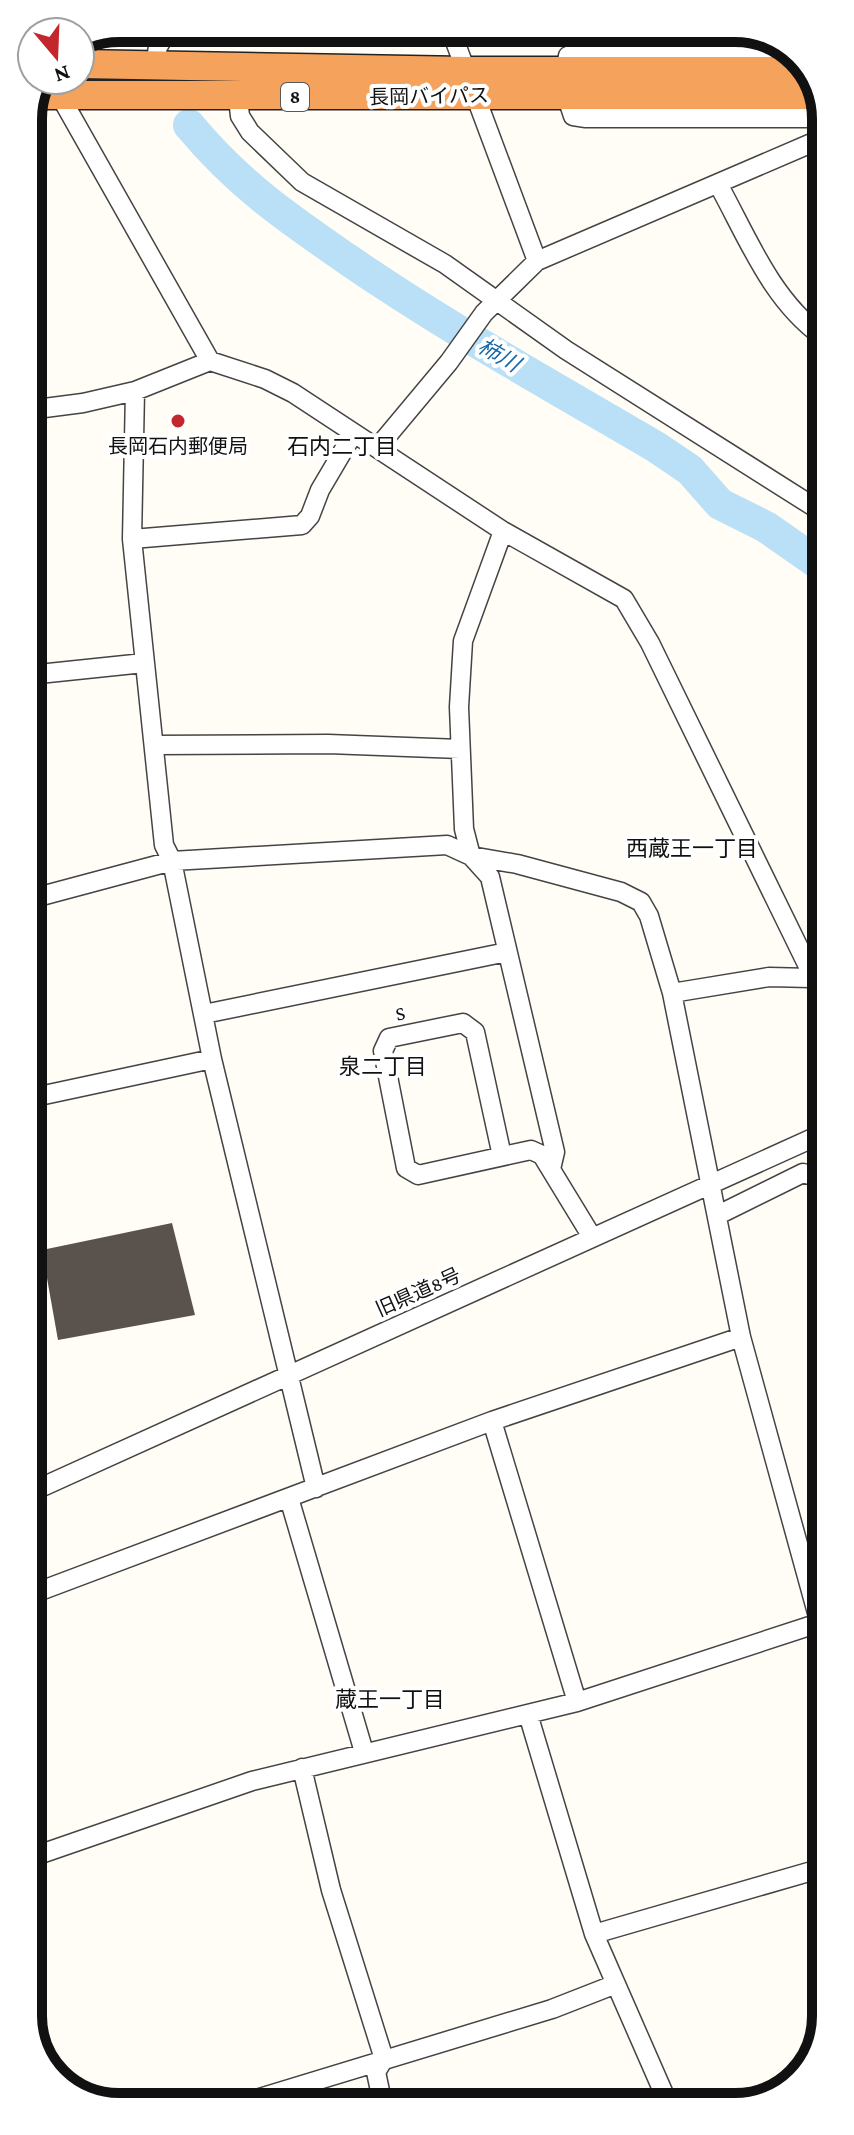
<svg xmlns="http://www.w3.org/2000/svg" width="854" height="2135" font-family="'Crimson Pro','Noto Sans JP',serif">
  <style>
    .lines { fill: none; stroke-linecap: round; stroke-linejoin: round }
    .river { stroke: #b9e0f7; stroke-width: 32 }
    .building { fill: #5a524d }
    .minor-casing { stroke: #444; stroke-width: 21 }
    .highway-casing { stroke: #222; stroke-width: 31 }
    .minor { stroke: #fff; stroke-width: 18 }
    .highway { stroke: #f5a25d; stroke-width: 28 }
    .poi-dot { fill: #c4262e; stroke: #fff; stroke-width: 3 }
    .labels { text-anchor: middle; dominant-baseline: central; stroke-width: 8; stroke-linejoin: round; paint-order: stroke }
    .shield { fill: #fff; stroke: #585858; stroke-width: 2 }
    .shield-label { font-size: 18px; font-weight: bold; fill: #111 }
    .street-label { font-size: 20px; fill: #111; stroke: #fff }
    .poi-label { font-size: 20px; fill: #111; stroke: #fff }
    .water-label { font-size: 22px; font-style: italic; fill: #1768a6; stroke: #fff }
    .neighbourhood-label { font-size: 22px; fill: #111; stroke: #fff }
    .rim { fill: none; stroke: #111; stroke-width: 10 }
  </style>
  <rect width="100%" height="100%" fill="#fffdf5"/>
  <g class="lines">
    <path class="river" d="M189,125C238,184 285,216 347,259C446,327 552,386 656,447L690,470L720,504L766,527L822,566"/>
  </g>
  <path class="building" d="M172,1223L195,1315L58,1340L42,1250Z"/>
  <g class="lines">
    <g class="minor-casing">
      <path id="minor" d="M450,28L537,261
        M662,28L665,49
        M155,64L158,47L169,28
        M565,71L568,56L583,49H792
        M51,80L210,361
        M566,95L573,116L586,118H821
        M238,98L240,116L250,132L302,182L445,264L566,350L822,512
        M718,184C747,236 771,300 822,336
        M135,391L132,539L164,845L172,861L212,1059L316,1488
        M29,410L83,403L135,391L210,361L265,379L293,393L503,531L624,599L650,643L824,999
        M378,447L449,362L484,313L537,261L821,139
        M503,531L463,641L459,707L464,829L471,856L490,877L555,1152L551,1169
        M132,539L302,525L310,516L320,490L353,434
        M29,675L144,663
        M155,745L328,744L460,749
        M30,860L34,898
        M30,899L172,861L447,845L471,856L517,864L621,892L641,902L649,916L672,993L741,1337L825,1642
        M672,993L769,977L811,978
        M204,1014L507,952
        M30,1098L212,1059
        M502,1156L475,1032L463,1023L389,1038L383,1051L406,1168L418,1175L531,1150L542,1155L592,1237
        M718,1215L803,1173L824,1179
        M492,1421L577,1702
        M31,1492L824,1133
        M289,1498L364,1752
        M32,1594L492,1421L741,1337
        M528,1714L594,1934L668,2103
        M302,1768L331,1890L384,2059L376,2072L383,2105
        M32,1857L252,1781L577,1702L825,1621
        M594,1934L826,1867
        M33,2023L48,2067
        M233,2106L552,2009L616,1984"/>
    </g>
    <g class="highway-casing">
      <path id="highway" d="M80,64L466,71H808
        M37,95H821"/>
    </g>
    <use href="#minor" class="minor"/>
    <use href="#highway" class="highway"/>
  </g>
  <circle class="poi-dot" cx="178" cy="421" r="8"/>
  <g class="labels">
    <rect class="shield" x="281" y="83" width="28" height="28" rx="6"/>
    <g class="shield-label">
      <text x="295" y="97">8</text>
    </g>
    <g class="street-label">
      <text transform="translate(429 96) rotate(-1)">長岡バイパス</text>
      <text transform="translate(400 1013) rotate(-12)">S</text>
      <text transform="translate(418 1292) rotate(-24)">旧県道8号</text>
    </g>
    <g class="poi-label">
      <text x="178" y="446">長岡石内郵便局</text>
    </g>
    <g class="water-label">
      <text transform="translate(499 355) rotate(30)">柿川</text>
    </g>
    <g class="neighbourhood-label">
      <text x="342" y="446">石内二丁目</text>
      <text x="692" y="848">西蔵王一丁目</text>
      <text x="383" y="1066">泉二丁目</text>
      <text x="390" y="1699">蔵王一丁目</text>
    </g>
  </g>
  <path d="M0 0H854V2135H0ZM119 42H735A77 77 0 0 1 812 119V2016A77 77 0 0 1 735 2093H119A77 77 0 0 1 42 2016V119A77 77 0 0 1 119 42Z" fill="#fff" fill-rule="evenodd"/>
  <path class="rim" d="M119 42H735A77 77 0 0 1 812 119V2016A77 77 0 0 1 735 2093H119A77 77 0 0 1 42 2016V119A77 77 0 0 1 119 42Z"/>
  <g transform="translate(56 56) rotate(161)"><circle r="38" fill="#ffffff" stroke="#a0a0a0" stroke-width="2"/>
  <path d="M0-6L14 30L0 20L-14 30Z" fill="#c4262e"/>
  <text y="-12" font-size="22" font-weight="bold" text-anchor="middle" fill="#111111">N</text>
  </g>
</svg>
